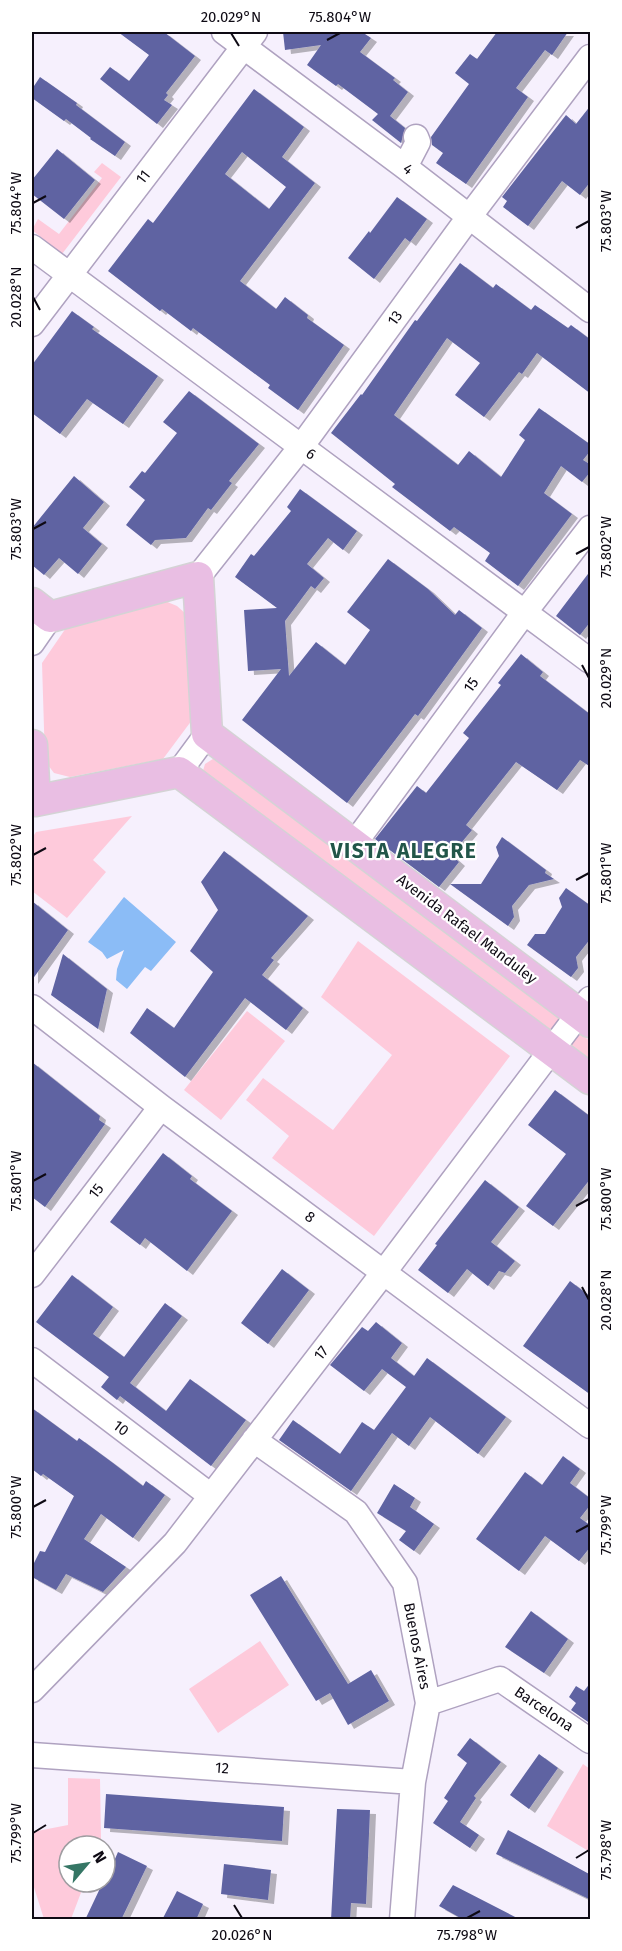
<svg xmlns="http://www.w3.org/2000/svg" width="622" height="1951" font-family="'Fira Sans',sans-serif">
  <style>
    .green { fill: #fecadb }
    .water { fill: #8bbcf6 }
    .building { fill: #5f64a2; fill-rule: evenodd; filter: url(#shadow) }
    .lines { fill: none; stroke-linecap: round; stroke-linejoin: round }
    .minor-casing { stroke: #afa2c0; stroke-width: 27 }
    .major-casing { stroke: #d4d3d5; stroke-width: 33 }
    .minor { stroke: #fff; stroke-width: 24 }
    .major { stroke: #e9bee3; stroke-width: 30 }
    .ticks { fill: none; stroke: #0e0a14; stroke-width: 2 }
    .labels { text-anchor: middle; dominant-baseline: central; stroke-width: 4.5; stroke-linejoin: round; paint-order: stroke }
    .street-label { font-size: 15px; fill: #0e0a14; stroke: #fff }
    .district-label { font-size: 21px; font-weight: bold; letter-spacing: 1.5px; fill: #225649; stroke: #fff }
    .neatline { fill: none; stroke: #0e0a14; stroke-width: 2 }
    .ticks-label { font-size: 15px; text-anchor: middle; fill: #0e0a14 }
  </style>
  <defs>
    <filter id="shadow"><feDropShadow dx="6" dy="4" stdDeviation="0" flood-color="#0004"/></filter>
  </defs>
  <rect width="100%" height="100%" fill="#f6f0fd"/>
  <path class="green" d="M102,163L121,177L62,254L32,230L38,219L59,234L102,178L94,172Z
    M165,601L177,606L186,614L192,720L163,759L70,777L54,773L45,761L42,663L66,628Z
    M216,757L590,1041V1063L202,774L205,764Z
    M132,816L93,860L106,872L67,918L32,891V838L36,832Z
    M358,941L510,1056L374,1236L272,1158L289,1136L246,1100L263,1078L333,1130L392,1055L321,997Z
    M247,1011L285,1041L221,1120L184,1090Z
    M260,1641L289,1685L218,1733L189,1689Z
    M583,1764L590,1769V1852L547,1826Z
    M68,1778L100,1779L101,1840L99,1846H69V1882H85L71,1919H44L32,1881V1832L68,1825Z"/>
  <path class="water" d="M124,897L176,942L151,971L145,967L127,989L116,980L117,969L124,950L107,959L102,952L88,942Z"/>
  <path class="building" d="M118,32H164L195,56L166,93L168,95L164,100L172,105L157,124L100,79L110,67L129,81L149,55Z
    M283,32H362L371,38L360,52L395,78L393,80L408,92L390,116L405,128L401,143L372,120L378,114L338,84L336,86L307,65L321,45L285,50Z
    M497,32H568L552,55L545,50L516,88L528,97L466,184L436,163L443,153L432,145L431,137L469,84L455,73L470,54L477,59Z
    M40,77L77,103L76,105L125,142L115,156L90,139L91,138L66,119L64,121L32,98V89Z
    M254,89L304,127L282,157L315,183L240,281L276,309L285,297L308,315L307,318L344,345L298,410L268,388L270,385L193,328L191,331L162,309L160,311L108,271L148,219L153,223ZM242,152L286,187L269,209L225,174Z
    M591,105V181L580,195L562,181L528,226L503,207L507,201L502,197L566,115L576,124Z
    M57,149L95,180L64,219L32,194V180Z
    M397,197L427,219L410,242L405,238L374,279L348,258L369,231L370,233Z
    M460,263L493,288L496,284L531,310L535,305L568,328L571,325L591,340V394L537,353L522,374L519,372L484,417L455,395L480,363L447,338L394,415L458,465L469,451L501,477L525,440L519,435L539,408L591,445V450L583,460L591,465V471L582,482L561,466L544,493L572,514L518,586L485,561L490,553L454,527L450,531L392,487L395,484L331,433L361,394L362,395L415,320L417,321Z
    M72,311L94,327L92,329L158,376L123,424L87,399L60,434L32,413V365Z
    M189,391L259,444L229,481L232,483L211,510L208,508L186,538L155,540L151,545L126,525L145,500L129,487L142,471L145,473L177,433L163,422Z
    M74,476L104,502L83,528L102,544L78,574L59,558L44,575L32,565V528Z
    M300,489L357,531L343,550L328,538L307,564L324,578L315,589L311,586L285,621L289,676L316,642L345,665L370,630L347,612L388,559L428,589L455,615L459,610L482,628L418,716L415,714L347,803L242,720L281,669L248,671L244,610L277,608L235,577L251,554L254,556L291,511L287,507Z
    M591,570V621L580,635L556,616Z
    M521,654L543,672L540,676L591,715V767L580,760L557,790L516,762L466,825L472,830L451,855L459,862L439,887L375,839L417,786L426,793L469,738L463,733L501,685L498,683Z
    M502,837L546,870L545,873L554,879L529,885L512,906L514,917L508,926L450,884H481L499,856L496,847Z
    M224,851L308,916L271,958L274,960L262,975L303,1008L286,1030L245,998L185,1077L130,1033L147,1008L174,1028L213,972L190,951L218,910L201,882Z
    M566,888L591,906V938L576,957L578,968L571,977L527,945L535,934H545L562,907L559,898Z
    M32,901L68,930L32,980Z
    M63,954L107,989L98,1029L51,995Z
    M32,1062L100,1116L99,1120L105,1124L45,1207L32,1197Z
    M555,1090L591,1117V1178L553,1226L526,1206L566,1154L528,1125Z
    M163,1153L192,1176L190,1179L232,1211L187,1271L145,1238L140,1245L110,1222Z
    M485,1180L519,1207L491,1242L515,1261L505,1273L499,1271L488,1286L467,1269L448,1293L418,1270L437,1245L435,1244Z
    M282,1269L309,1290L268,1344L241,1323Z
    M72,1275L113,1307L93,1334L124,1357L165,1303L182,1316L130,1383L166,1411L190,1379L246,1420L211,1466L120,1396L117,1400L101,1387L109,1377L36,1322Z
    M570,1281L591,1297V1395L523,1346Z
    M376,1322L402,1343L391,1358L414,1376L427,1358L506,1417L478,1454L430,1417L409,1446L392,1433L351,1491L279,1440L293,1420L340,1454L362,1422L374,1430L406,1387L382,1369L364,1391L330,1365L362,1327L368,1331Z
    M32,1408L77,1441L79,1438L113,1463L143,1486L146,1481L165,1495L133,1538L101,1514L84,1539L126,1567L103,1592L66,1574L56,1590L32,1577V1567L40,1551L45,1552L74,1496L43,1474L41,1476L32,1469Z
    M563,1456L580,1469L570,1483L591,1499V1504L580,1518L591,1526V1546L579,1561L545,1536L519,1571L476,1539L525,1472L542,1485Z
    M394,1484L415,1498L410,1507L434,1524L414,1551L399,1540L406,1531L377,1513Z
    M281,1576L348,1684L371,1670L389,1701L348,1725L330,1693L316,1701L250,1595Z
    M531,1611L568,1639L544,1673L505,1647Z
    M591,1682V1724L571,1710L576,1703L569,1697L576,1686L584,1691Z
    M470,1738L501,1762L474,1796L476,1798L460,1822L479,1835L470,1848L433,1823L448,1801L444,1798L467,1763L457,1755Z
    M539,1754L558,1768L529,1809L510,1795Z
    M106,1794L284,1807L282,1841L104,1828Z
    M337,1809L370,1810L366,1904L351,1903L350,1920H331Z
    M508,1830L591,1875V1900L496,1854Z
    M118,1852L147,1866L121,1920H85L103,1882H105Z
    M224,1864L271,1870L268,1900L221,1894Z
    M453,1885L521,1920H464L439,1906Z
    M177,1891L203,1904L196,1920H162Z"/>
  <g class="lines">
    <g class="minor-casing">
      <path id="minor" d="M224,32L405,167L590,310
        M405,167L418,142L416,137
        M32,247L590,661
        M32,324L255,32
        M198,577L301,447L469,217L590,57
        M32,643L50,617
        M179,772L207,734
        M354,844L524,613L590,528
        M32,1007L161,1107L590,1426
        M32,1275L161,1107
        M32,1360L211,1496
        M254,1440L356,1512L405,1583L428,1703L413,1782L402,1920
        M32,1690L175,1543L384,1272L590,999
        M428,1703L500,1679L590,1741
        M32,1755L413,1782"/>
    </g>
    <g class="major-casing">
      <path id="major" d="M32,603L50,617L198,577L207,734L590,1022
        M32,745L35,801L179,772L590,1079"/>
    </g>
    <use href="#minor" class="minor"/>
    <use href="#major" class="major"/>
  </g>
  <path class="ticks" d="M231,33L239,46M327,40L340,33M33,203L46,196M576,228L589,221M33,297L40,310M33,529L46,522M576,554L589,547M582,665L589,678M33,855L46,848M576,880L589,873M33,1181L46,1174M576,1206L589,1199M582,1287L589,1300M33,1507L46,1500M576,1532L589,1525M33,1833L46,1825M576,1858L589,1850M234,1905L242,1918M467,1918L480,1911"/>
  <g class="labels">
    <g class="street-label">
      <text transform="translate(408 169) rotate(38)">4</text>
      <text transform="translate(143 177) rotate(-52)">11</text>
      <text transform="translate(395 318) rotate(-54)">13</text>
      <text transform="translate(311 454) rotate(37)">6</text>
      <text transform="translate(471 685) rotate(-54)">15</text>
      <text transform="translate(467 929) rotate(37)">Avenida Rafael Manduley</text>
      <text transform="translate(96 1191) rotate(-52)">15</text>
      <text transform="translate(310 1217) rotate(36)">8</text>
      <text transform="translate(321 1353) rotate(-52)">17</text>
      <text transform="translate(121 1428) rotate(37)">10</text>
      <text transform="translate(417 1646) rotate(79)">Buenos Aires</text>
      <text transform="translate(544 1709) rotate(34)">Barcelona</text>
      <text transform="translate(222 1768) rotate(4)">12</text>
    </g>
    <g class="district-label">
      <text x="404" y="851">VISTA ALEGRE</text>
    </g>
  </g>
  <rect width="622" height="1951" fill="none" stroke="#ffffff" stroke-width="66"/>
  <g transform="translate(87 1864) rotate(61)"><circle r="28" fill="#ffffff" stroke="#9f9da1" stroke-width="1.5"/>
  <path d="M0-4.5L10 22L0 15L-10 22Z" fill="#357665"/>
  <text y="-9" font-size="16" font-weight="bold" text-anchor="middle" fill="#0e0a14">N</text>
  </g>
  <rect x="33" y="33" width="556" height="1885" class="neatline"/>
  <g class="ticks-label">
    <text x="231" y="22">20.029°N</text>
    <text x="340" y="22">75.804°W</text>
    <text transform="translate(16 203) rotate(-90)" y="5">75.804°W</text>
    <text transform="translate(606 221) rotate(-90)" y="5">75.803°W</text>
    <text transform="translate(16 297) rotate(-90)" y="5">20.028°N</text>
    <text transform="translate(16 529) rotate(-90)" y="5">75.803°W</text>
    <text transform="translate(606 547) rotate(-90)" y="5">75.802°W</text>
    <text transform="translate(606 678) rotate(-90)" y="5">20.029°N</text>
    <text transform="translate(16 855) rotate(-90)" y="5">75.802°W</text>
    <text transform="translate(606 873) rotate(-90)" y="5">75.801°W</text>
    <text transform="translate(16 1181) rotate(-90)" y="5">75.801°W</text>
    <text transform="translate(606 1199) rotate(-90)" y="5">75.800°W</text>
    <text transform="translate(606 1300) rotate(-90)" y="5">20.028°N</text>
    <text transform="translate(16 1507) rotate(-90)" y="5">75.800°W</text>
    <text transform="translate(606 1525) rotate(-90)" y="5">75.799°W</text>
    <text transform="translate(16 1833) rotate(-90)" y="5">75.799°W</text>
    <text transform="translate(606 1850) rotate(-90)" y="5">75.798°W</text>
    <text x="242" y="1940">20.026°N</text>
    <text x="467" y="1940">75.798°W</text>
  </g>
</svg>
